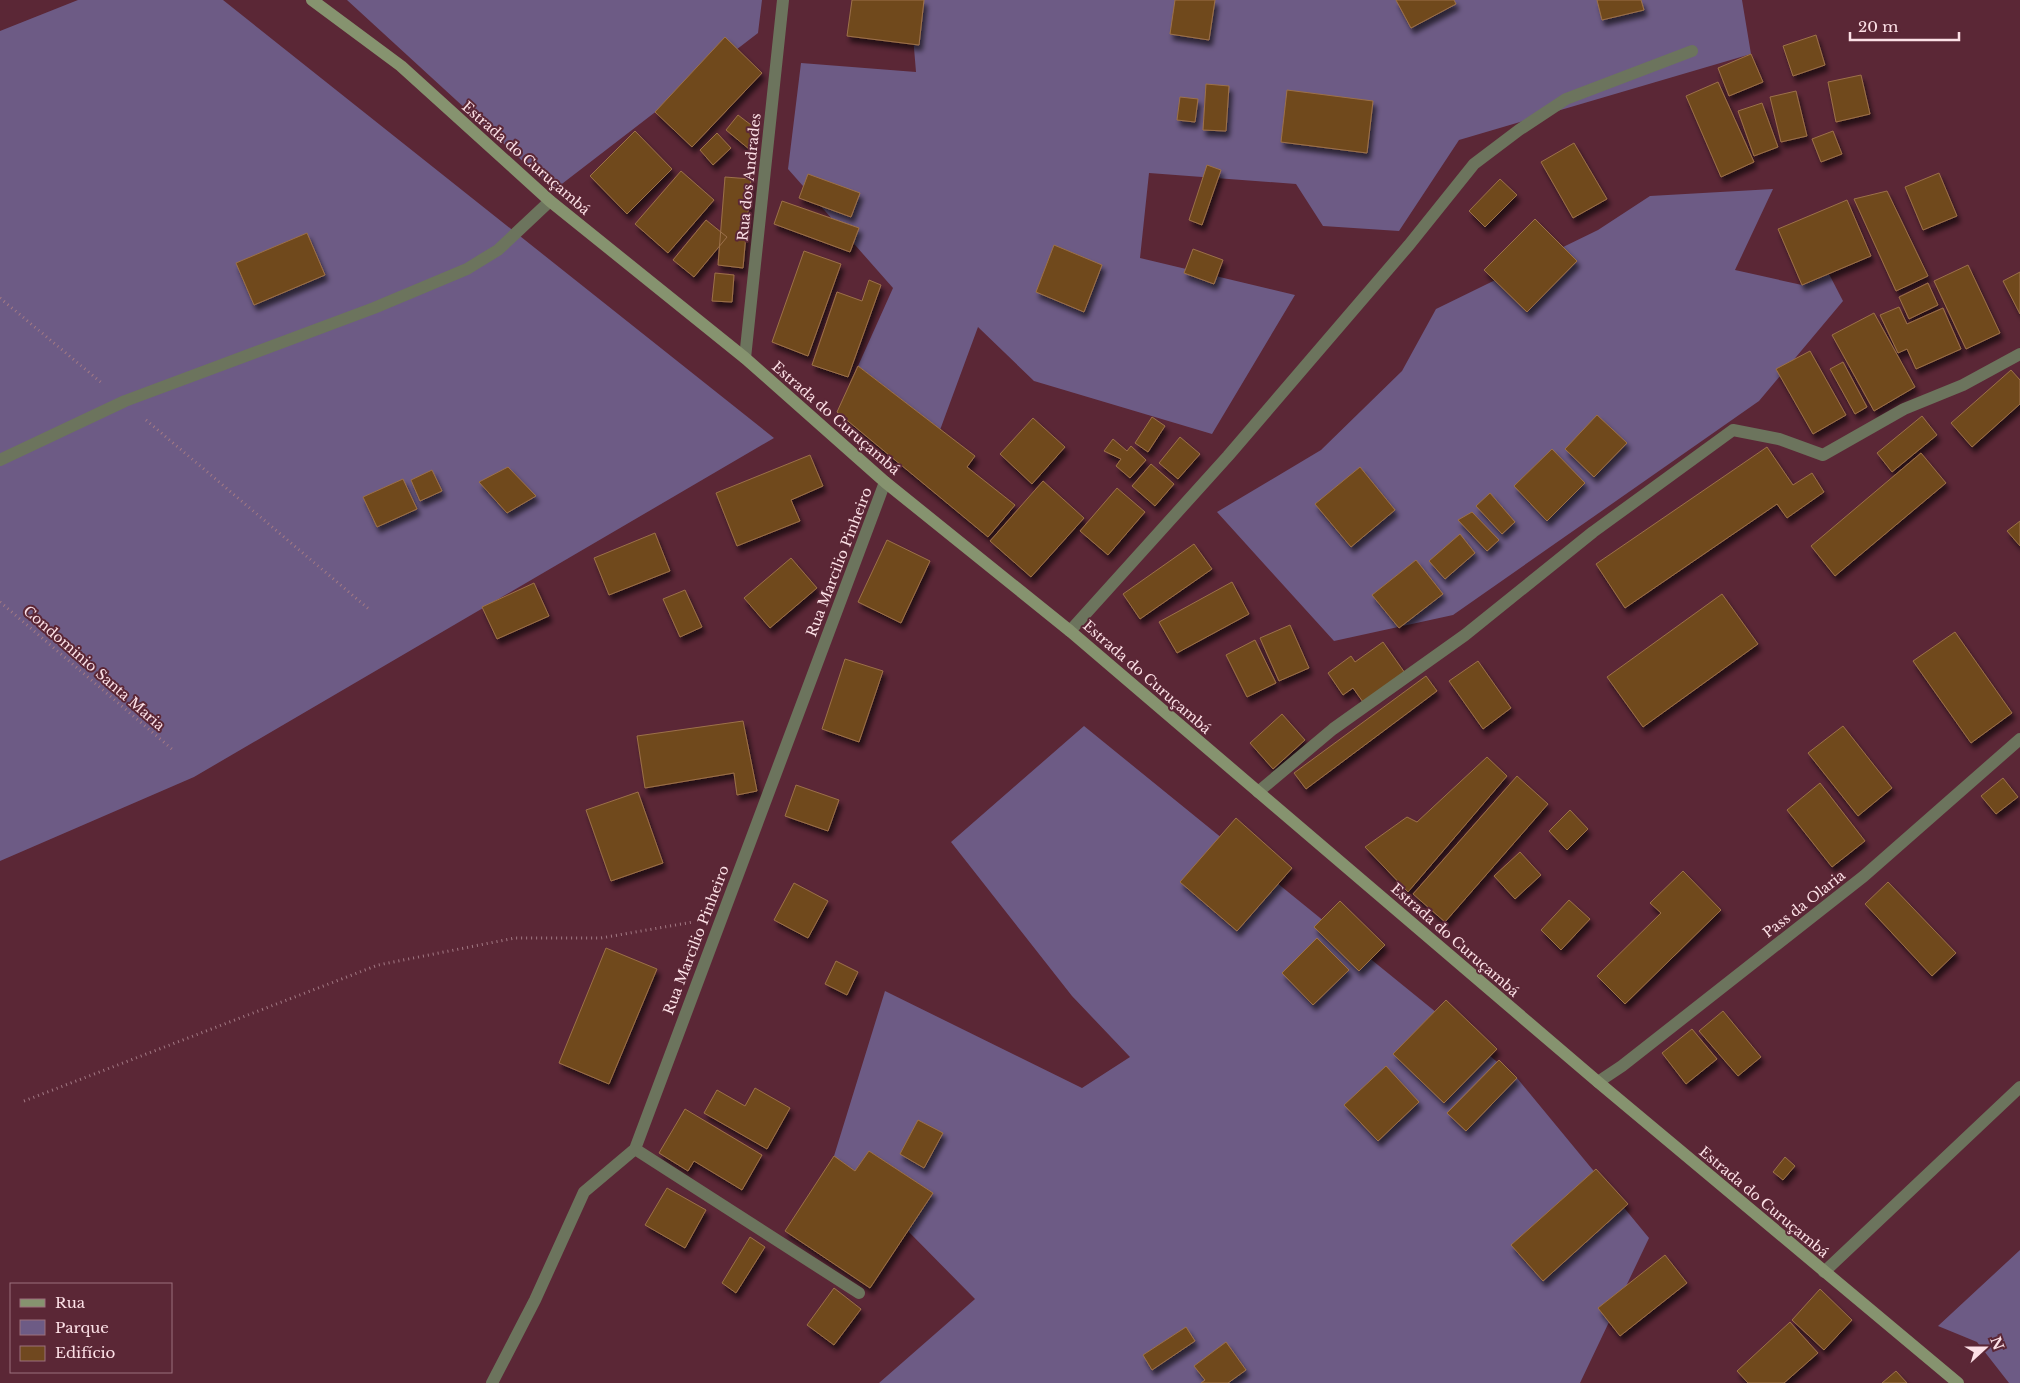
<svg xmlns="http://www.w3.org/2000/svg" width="2020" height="1383" font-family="'Libre Baskerville',serif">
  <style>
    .green { fill: #6d5b85 }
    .building { fill: #70481f; stroke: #9c7148; filter: url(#shadow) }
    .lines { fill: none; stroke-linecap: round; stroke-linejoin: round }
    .path { stroke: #a37a85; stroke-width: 3; stroke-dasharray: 1 4; stroke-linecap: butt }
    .street { stroke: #6c745d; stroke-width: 12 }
    .secondary { stroke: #86936f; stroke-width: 12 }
    .labels { text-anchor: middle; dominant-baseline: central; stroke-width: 4; stroke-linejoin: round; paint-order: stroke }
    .street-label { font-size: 14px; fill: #fce0e6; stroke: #5b2736 }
  </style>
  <defs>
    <filter id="shadow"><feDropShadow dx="3" dy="5.5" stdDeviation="2.5" flood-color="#0009"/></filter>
  </defs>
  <rect width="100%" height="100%" fill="#5b2736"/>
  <path class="green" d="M78,0H223L774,438L194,777L0,861V31Z
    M347,0H762L758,33L554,190Z
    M910,0H1742L1751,54L1459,140L1399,231L1323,226L1296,184L1149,173L1140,258L1295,295L1212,434L1034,381L978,327L940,430L858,366L893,288L788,169L801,63L916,72Z
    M1773,189L1735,270L1802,285L1829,274L1843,301L1759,401L1453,615L1334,641L1217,512L1321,450L1402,371L1436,309L1598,230L1650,196Z
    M1084,726L1517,1078L1649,1238L1580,1383H879L975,1299L834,1156L885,991L1082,1088L1130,1057L1072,996L951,842Z
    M2020,1250V1383H2009L1977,1342L1938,1326Z"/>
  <path class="building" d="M852,0H924L919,45L847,36Z
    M1175,0H1215L1209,40L1170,34Z
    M1396,0H1454L1456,4L1411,28Z
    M1597,0H1641L1644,10L1602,20Z
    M1816,35L1825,65L1793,76L1783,46Z
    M725,37L762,73L692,147L655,112Z
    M1751,54L1763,82L1729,96L1718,68Z
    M1861,75L1870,114L1836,122L1828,82Z
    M1718,82L1754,162L1721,177L1686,96Z
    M1206,84L1229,86L1226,131L1203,130Z
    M1287,90L1373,101L1367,153L1281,142Z
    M1796,91L1807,136L1781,142L1770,97Z
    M1180,97L1198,99L1195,122L1177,120Z
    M1762,103L1778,147L1754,156L1738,111Z
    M738,115L755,128L749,149L726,130Z
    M635,131L672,169L627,214L590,176Z
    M1833,131L1842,154L1821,162L1812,139Z
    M717,133L731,148L713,165L700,150Z
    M1574,143L1607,199L1573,218L1541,162Z
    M1207,165L1221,170L1202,225L1189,220Z
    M681,171L714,200L668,253L635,224Z
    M1939,173L1957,216L1923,230L1905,187Z
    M808,174L860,193L851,217L799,198Z
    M725,177L751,179L743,268L718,265Z
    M1500,179L1517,195L1485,227L1469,211Z
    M1887,191L1928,276L1896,291L1854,199Z
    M1847,200L1871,256L1802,285L1778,229Z
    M782,201L859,228L850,252L774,224Z
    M1535,219L1577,261L1527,312L1484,270Z
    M706,220L727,237L694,277L673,260Z
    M307,233L325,275L254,305L236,263Z
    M1054,245L1102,265L1084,312L1036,292Z
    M1193,249L1223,260L1214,284L1184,273Z
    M804,251L841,264L808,356L772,342Z
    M1968,265L2000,333L1966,349L1934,281Z
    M2020,272V314L2003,281Z
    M715,273L734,275L732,302L712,301Z
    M869,280L881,285L848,377L812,365L837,292L862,301Z
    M1928,283L1938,305L1909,319L1899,297Z
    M1899,307L1907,324L1943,308L1961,349L1916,369L1907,349L1898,353L1880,315Z
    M1874,313L1915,387L1874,411L1832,335Z
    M1810,351L1846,415L1813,434L1776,369Z
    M1843,362L1867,407L1855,414L1830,369Z
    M858,366L975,456L967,467L1015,505L988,537L837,412Z
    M2011,370L2020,380V404L1972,447L1951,423Z
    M1597,415L1627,443L1594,477L1565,449Z
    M1922,416L1937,435L1892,472L1877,453Z
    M1152,417L1165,426L1148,452L1135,443Z
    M1033,418L1065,447L1032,484L1000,454Z
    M1180,437L1200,454L1178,479L1159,463Z
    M1113,439L1127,451L1131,446L1146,460L1130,478L1116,466L1121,459L1104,451Z
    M1767,447L1793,485L1812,473L1824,492L1787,518L1777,504L1625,608L1596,564Z
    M1552,449L1585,483L1547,521L1514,486Z
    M1921,453L1946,483L1835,576L1811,546Z
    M810,455L823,486L791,500L800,521L737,546L716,493Z
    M1151,464L1174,484L1155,506L1132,486Z
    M508,467L536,496L507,513L479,482Z
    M1360,467L1395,510L1351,547L1315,504Z
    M432,470L442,491L420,501L411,480Z
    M403,479L417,509L377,527L363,497Z
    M1043,481L1084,518L1031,577L990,541Z
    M1117,488L1145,512L1108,555L1080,531Z
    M1490,493L1515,522L1502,534L1476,506Z
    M1472,512L1499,540L1487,551L1458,520Z
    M2020,521V546L2007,531Z
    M655,533L670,571L609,595L594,558Z
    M1460,534L1475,553L1445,579L1429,561Z
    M887,540L930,561L901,623L858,602Z
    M1194,544L1212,569L1140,619L1123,594Z
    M791,558L817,588L770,628L744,598Z
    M1416,560L1443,594L1399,628L1372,595Z
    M1232,582L1249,614L1177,653L1159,622Z
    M534,583L549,616L497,639L482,607Z
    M685,590L702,627L680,637L663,599Z
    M1722,594L1758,644L1643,727L1607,677Z
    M1290,625L1309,668L1279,681L1260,638Z
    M1955,632L2012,713L1971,743L1913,661Z
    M1255,640L1276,683L1247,697L1226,655Z
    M1383,642L1405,673L1363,702L1353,688L1343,695L1328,673L1351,656L1355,662Z
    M845,659L883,671L859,742L822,729Z
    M1478,661L1511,708L1483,729L1449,681Z
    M1426,676L1437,691L1306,789L1294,773Z
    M1282,714L1305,740L1273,769L1250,743Z
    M743,721L757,791L737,795L734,773L645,788L637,736Z
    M1843,726L1892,788L1858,816L1808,753Z
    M1487,757L1507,776L1408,892L1365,847L1407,817L1417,822Z
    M1517,776L1548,804L1445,922L1413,894Z
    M2003,778L2018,797L1996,814L1981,796Z
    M1820,783L1865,841L1832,867L1787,810Z
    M796,785L839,800L828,831L785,816Z
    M638,792L663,863L611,881L586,810Z
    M1570,810L1588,829L1567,850L1549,831Z
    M1236,818L1292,868L1237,931L1180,882Z
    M1520,852L1541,875L1515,899L1494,876Z
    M1683,871L1721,910L1625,1004L1597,976L1661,913L1650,903Z
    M1888,882L1956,953L1932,976L1865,904Z
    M794,883L828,901L808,938L774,920Z
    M1569,900L1590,919L1561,950L1541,930Z
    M1340,901L1385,945L1359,971L1314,927Z
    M1317,938L1349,970L1313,1005L1282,973Z
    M606,948L657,969L609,1084L559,1063Z
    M836,961L858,972L847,995L825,984Z
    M1446,1000L1497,1049L1444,1103L1393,1054Z
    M1723,1011L1761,1057L1738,1076L1699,1031Z
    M1692,1029L1717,1059L1686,1084L1662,1053Z
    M1499,1060L1517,1078L1466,1131L1447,1113Z
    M1386,1066L1419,1102L1378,1141L1344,1105Z
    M755,1088L790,1108L767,1149L704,1113L717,1090L745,1106Z
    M685,1109L762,1155L742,1190L694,1161L688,1171L659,1153Z
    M918,1120L943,1133L924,1168L900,1154Z
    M869,1151L933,1193L870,1288L785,1231L834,1156L855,1171Z
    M1785,1157L1795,1166L1783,1180L1773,1172Z
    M1596,1169L1628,1204L1543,1281L1511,1245Z
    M667,1188L706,1210L685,1248L645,1225Z
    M750,1237L765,1247L736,1293L722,1283Z
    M1665,1255L1687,1283L1620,1336L1598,1308Z
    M834,1288L861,1309L834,1345L807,1325Z
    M1820,1289L1852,1320L1824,1350L1792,1320Z
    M1790,1322L1818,1353L1784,1383H1748L1737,1371Z
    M1186,1327L1195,1341L1152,1370L1143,1355Z
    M1226,1342L1246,1370L1228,1383H1201L1205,1380L1194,1366Z
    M1896,1371L1907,1383H1882Z"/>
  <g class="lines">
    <path class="path" d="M0,298L103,384
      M146,420L370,610
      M0,602L173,750
      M24,1101L378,965L515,938H601L693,922"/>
    <path class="street" d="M745,358L783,0
      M0,460L125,401L374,308L467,269L498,250L550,201
      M1070,631L1228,456L1409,245L1474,164L1519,130L1566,99L1692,51
      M1258,792L1333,729L1465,635L1593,532L1733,430L1779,439L1823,455L1904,409L1963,385L2020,354
      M1598,1082L1622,1066L1864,876L2020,739
      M635,1149L859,1293
      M1824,1272L2020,1087
      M492,1383L535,1300L584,1192L635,1149L885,482"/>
    <path class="secondary" d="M312,0L401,66L550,201L745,358L885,482L1070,631L1598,1082L1958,1383"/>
  </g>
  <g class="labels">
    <g class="street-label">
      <text transform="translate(526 158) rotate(41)">Estrada do Curuçambá</text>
      <text transform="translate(749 177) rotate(-84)">Rua dos Andrades</text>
      <text transform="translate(836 418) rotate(41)">Estrada do Curuçambá</text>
      <text transform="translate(839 562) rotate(-69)">Rua Marcilio Pinheiro</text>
      <text transform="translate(94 668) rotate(41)">Condominio Santa Maria</text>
      <text transform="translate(1147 677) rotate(41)">Estrada do Curuçambá</text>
      <text transform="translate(1804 904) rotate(-38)">Pass da Olaria</text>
      <text transform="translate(696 940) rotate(-69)">Rua Marcilio Pinheiro</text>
      <text transform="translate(1455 940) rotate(41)">Estrada do Curuçambá</text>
      <text transform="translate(1764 1202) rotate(40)">Estrada do Curuçambá</text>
    </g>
  </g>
  <rect x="10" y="1283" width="162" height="90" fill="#5b2736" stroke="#9b717c"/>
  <rect x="20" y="1299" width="25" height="8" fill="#86936f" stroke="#9b717c"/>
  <text x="55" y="1308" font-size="15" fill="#fce0e6">Rua</text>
  <rect x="20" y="1320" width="25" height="15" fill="#6d5b85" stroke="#9b717c"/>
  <text x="55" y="1333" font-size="15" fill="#fce0e6">Parque</text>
  <rect x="20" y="1346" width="25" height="15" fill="#70481f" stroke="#9b717c"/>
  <text x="55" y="1358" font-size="15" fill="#fce0e6">Edifício</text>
  <g transform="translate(1985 1348) rotate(69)" stroke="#5b2736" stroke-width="4" paint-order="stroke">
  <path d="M0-4L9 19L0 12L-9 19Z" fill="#fce0e6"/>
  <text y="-8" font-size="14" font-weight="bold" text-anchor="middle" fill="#fce0e6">N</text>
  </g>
  <path d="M1850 32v8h109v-8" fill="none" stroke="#fce0e6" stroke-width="2.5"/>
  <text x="1858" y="32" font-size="15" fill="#fce0e6" stroke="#5b2736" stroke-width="4" paint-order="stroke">20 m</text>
</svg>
